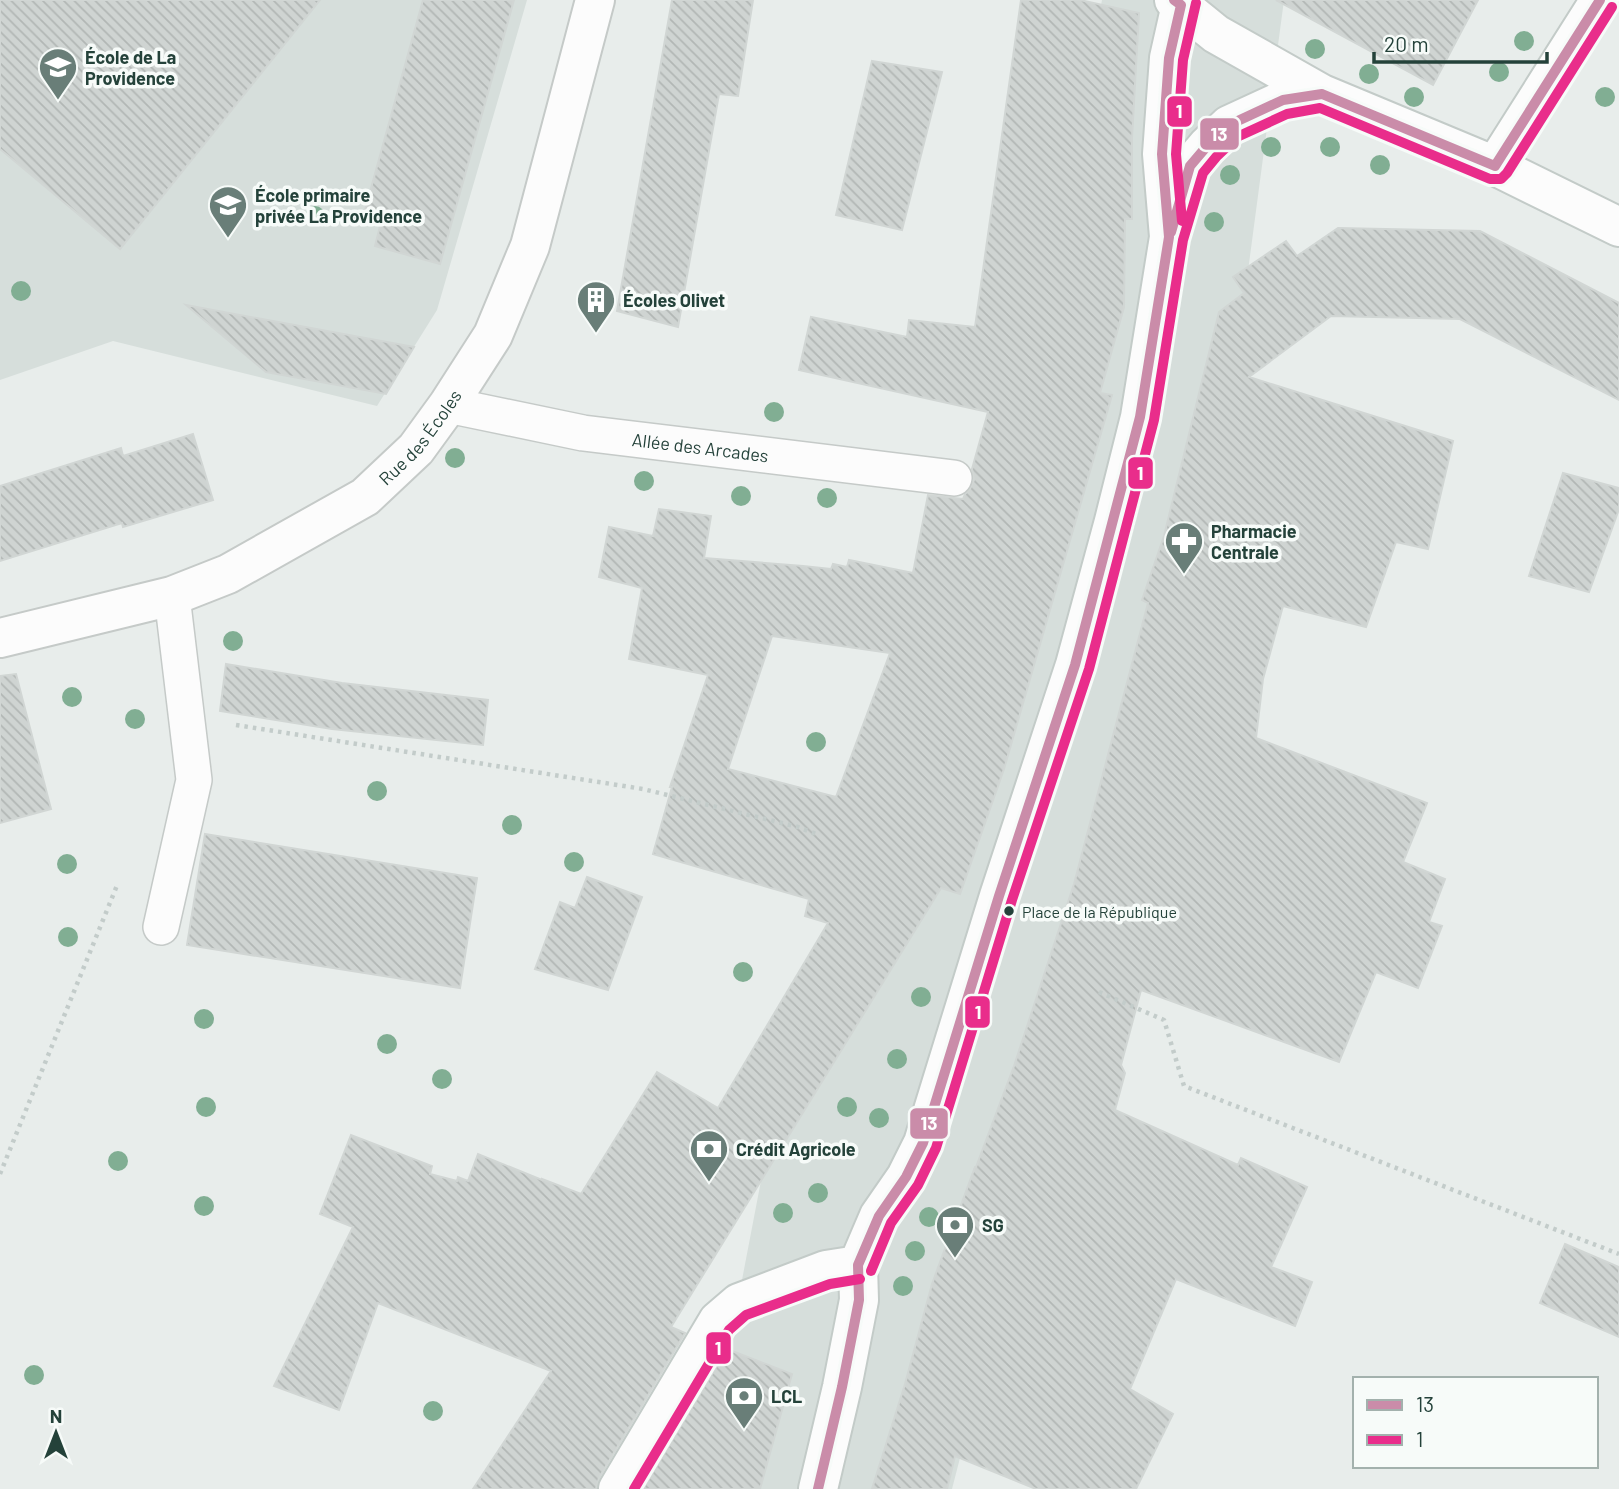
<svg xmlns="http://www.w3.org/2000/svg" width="1619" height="1489" font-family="Barlow,sans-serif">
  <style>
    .built { fill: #d6dedb }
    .building { fill: url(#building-back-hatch); stroke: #d1d6d4; stroke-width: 2; fill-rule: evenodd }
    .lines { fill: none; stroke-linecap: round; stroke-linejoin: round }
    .lane-casing { stroke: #c5cac8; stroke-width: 38 }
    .street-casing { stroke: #c5cac8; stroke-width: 42 }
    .secondary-casing { stroke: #c3cbc8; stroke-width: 42 }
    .path { stroke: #c3ccca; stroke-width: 4.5; stroke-dasharray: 3.5 5; stroke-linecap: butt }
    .lane { stroke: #fcfcfc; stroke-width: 35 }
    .street { stroke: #fcfcfc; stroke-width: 38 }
    .secondary { stroke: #fcfcfc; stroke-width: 38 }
    .bus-1-casing { stroke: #f7fbf9; stroke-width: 16 }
    .bus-2-casing { stroke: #f7fbf9; stroke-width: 16 }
    .bus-1 { stroke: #ca8ca9; stroke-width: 10 }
    .bus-2 { stroke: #e92d8b; stroke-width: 10 }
    .tree { fill: #81ae93 }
    .bus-dot { fill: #24423a; stroke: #f7fbf9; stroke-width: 2.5 }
    .labels { text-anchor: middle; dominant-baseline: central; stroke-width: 7; stroke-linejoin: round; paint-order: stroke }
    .bus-label { font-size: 16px; fill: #24423a; stroke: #f7fbf9; text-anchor: start }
    .poi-label { font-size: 18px; font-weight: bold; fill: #24423a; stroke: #f7fbf9; text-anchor: start }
    .street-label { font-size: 18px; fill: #24423a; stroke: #f7fbf9 }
    .line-badge { stroke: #f7fbf9; stroke-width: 2.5 }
    .badge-label { font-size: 19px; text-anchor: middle; font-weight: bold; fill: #fff }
  </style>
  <defs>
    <pattern id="building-back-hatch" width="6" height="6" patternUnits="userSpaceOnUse" patternTransform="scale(1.75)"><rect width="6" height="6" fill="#cfd4d2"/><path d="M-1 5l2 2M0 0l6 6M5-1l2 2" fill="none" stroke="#b2b7b5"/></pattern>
  </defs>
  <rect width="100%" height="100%" fill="#e8edeb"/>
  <path class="built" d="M0,0H527L437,310L377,406L113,341L0,380Z
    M1102,0H1284L1229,414L952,1489H702L786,1050L916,840L1078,124Z"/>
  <path class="building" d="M0,0H320L120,249L0,149Z
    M423,0H514L440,264L375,246L383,214L365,210Z
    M672,0H753L738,96L719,94L678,327L617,311Z
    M1021,0H1080L1139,13L1132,138V219H1125L1124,307L1100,393L1112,395L1004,769L960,894L941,888L671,1327L685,1333L599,1478L596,1489H473L551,1371L378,1303L339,1410L274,1386L353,1227L320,1214L351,1135L432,1166L430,1174L457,1181L458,1177L468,1181L478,1154L542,1180V1179L581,1194L657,1072L718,1108L828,923L805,916L809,899L653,854L672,787H670L708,675L629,659L642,588L599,577L609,527L653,536L659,509L711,516L704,558L803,566L831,569L833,564L847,567L849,560L913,573L928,495L963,499L965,494L970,489L974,480L972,469L988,412L799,370L811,317L907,337L909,320L975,327ZM772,636L890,653L836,797L728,769Z
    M1276,0H1478L1433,85Z
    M872,61L942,72L902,230L836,215Z
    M1338,228L1480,231L1619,303V400L1460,319L1331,316L1249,377L1453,441L1428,549L1396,542L1366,627L1283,606L1263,679L1256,738L1427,803L1403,862L1445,879L1429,922L1442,926L1418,988L1376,972L1339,1062L1141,990L1121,1065L1125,1073L1115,1110L1238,1165L1241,1158L1307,1187L1271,1267L1312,1282L1295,1326L1176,1279L1130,1389L1173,1414L1136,1489H1036L955,1456L947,1489H872L905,1384L932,1284L975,1167H976L1014,1066L1074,884L1148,603L1142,600L1164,536L1219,312L1244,293L1233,277L1286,241L1297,256Z
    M186,305L414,347L386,394L266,372Z
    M193,434L213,500L123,527L122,523L0,561V486L121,448L123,456Z
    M1563,473L1619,488V509L1589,592L1529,576Z
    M226,664L342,683L488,700L483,745L332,729L220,711Z
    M16,674L51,809L0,823V676Z
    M205,834L477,878L460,988L187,945Z
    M587,877L642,897L608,990L535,969L560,902L575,908Z
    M1565,1244L1619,1267V1337L1540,1303Z
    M727,1349L792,1374L760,1489H643Z"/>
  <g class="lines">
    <g class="lane-casing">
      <g id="lane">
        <path id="s1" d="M448,405L583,433L954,478"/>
        <path d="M161,927L194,780L172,596"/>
      </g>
    </g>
    <g class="street-casing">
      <g id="street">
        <path id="s2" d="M0,638L172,596L228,574L365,497L416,449L448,405L493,335L530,246L595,0"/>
      </g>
    </g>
    <g class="secondary-casing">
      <path id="secondary" d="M1174,0L1216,34L1322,94L1495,166L1619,227
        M1495,166L1600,0
        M1176,215L1190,166L1207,146L1229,125L1283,100L1322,94
        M618,1489L718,1321L739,1303L826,1270L858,1265
        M818,1489L842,1387L859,1300L858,1265L879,1216L906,1177L923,1143L999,896L1075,665L1114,521L1140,417L1169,237L1162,154L1169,58L1182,0"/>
    </g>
    <path class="path" d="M236,725L643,789L798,827L816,834
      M1099,992L1164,1020L1184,1086L1619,1254
      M0,1174L118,883"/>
    <use href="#lane" class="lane"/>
    <use href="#street" class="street"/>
    <use href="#secondary" class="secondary"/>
    <g class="bus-1-casing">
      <path id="bus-1" d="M1322,94L1495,166
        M1495,166L1600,0
        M1171,232L1190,166L1207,146L1229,125L1283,100L1322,94
        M818,1489L842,1387L859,1300L858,1265L879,1216L906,1177L923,1143L999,896L1075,665L1140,417L1169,237L1162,154L1169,58L1181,5L1174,0"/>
    </g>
    <g class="bus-2-casing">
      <path id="bus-2" d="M1182,221L1176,154L1183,60L1196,3
        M871,1271L891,1223L918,1185L936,1148L1012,900L1089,669L1154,420L1183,240L1203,173L1217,156L1237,137L1287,114L1320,108L1490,179H1501L1507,173L1612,7
        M634,1489L729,1330L746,1315L830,1284L860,1279"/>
    </g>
    <use href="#bus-1" class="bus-1"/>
    <use href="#bus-2" class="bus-2"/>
  </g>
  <g class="tree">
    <circle cx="1524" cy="41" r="10"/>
    <circle cx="1315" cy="49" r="10"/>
    <circle cx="1499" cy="72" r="10"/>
    <circle cx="1369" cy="74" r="10"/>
    <circle cx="1414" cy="97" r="10"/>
    <circle cx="1605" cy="97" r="10"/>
    <circle cx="1271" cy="147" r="10"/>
    <circle cx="1330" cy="147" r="10"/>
    <circle cx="1380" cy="165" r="10"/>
    <circle cx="1230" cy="175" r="10"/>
    <circle cx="315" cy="216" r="10"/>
    <circle cx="1214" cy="222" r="10"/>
    <circle cx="21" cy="291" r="10"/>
    <circle cx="774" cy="412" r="10"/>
    <circle cx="455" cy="458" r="10"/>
    <circle cx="644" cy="481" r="10"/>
    <circle cx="741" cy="496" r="10"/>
    <circle cx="827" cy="498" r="10"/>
    <circle cx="233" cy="641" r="10"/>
    <circle cx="72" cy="697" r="10"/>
    <circle cx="135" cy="719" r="10"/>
    <circle cx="816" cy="742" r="10"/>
    <circle cx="377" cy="791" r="10"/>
    <circle cx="512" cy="825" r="10"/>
    <circle cx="574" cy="862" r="10"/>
    <circle cx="67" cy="864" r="10"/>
    <circle cx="68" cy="937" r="10"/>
    <circle cx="743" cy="972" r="10"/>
    <circle cx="921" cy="997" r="10"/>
    <circle cx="204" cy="1019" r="10"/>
    <circle cx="387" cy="1044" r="10"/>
    <circle cx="897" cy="1059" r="10"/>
    <circle cx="442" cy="1079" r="10"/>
    <circle cx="206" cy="1107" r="10"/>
    <circle cx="847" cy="1107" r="10"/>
    <circle cx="879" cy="1118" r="10"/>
    <circle cx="118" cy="1161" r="10"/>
    <circle cx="818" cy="1193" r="10"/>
    <circle cx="204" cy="1206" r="10"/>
    <circle cx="783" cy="1213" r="10"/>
    <circle cx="929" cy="1217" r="10"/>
    <circle cx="915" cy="1251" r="10"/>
    <circle cx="903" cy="1286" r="10"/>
    <circle cx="34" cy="1375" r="10"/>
    <circle cx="433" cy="1411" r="10"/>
  </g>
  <defs>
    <g id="school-pin" transform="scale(2.0125)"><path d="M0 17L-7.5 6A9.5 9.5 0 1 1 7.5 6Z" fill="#697e78" stroke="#f7fbf9"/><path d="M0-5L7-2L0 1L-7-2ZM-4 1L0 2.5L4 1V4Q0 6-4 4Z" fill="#fff"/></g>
    <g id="building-pin" transform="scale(2.0125)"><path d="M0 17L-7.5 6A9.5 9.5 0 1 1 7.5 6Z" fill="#697e78" stroke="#f7fbf9"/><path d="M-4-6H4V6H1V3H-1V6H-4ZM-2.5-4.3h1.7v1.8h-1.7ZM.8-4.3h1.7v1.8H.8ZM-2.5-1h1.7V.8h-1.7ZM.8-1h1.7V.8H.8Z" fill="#fff"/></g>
    <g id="pharmacy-pin" transform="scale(2.0125)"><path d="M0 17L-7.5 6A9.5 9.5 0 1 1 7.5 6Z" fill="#697e78" stroke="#f7fbf9"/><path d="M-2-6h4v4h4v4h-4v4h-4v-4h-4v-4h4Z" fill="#fff"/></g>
    <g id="bank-pin" transform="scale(2.0125)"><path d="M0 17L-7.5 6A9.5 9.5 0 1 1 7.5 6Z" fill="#697e78" stroke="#f7fbf9"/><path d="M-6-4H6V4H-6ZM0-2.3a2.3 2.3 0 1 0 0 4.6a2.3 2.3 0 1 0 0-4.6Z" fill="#fff"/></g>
  </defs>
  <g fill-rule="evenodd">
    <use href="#school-pin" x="58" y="67"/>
    <use href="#school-pin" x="228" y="205"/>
    <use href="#building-pin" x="596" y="300"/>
    <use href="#pharmacy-pin" x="1184" y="541"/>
    <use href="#bank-pin" x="709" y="1149"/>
    <use href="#bank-pin" x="955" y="1225"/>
    <use href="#bank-pin" x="744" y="1396"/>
  </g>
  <circle class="bus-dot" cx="1009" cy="911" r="6"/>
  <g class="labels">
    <g class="bus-label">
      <text x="1022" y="911">Place de la République</text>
    </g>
    <g class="poi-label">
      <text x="85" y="57">École de La<tspan x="85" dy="21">Providence</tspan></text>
      <text x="255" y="195">École primaire<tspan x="255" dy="21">privée La Providence</tspan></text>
      <text x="623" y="300">Écoles Olivet</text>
      <text x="1211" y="531">Pharmacie<tspan x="1211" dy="21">Centrale</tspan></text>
      <text x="736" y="1149">Crédit Agricole</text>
      <text x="982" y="1225">SG</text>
      <text x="771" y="1396">LCL</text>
    </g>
    <g class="street-label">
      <text stroke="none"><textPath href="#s2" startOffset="476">Rue des Écoles</textPath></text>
      <text stroke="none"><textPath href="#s1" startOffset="256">Allée des Arcades</textPath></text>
    </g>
  </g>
  <g class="line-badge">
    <rect x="1166" y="95" width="27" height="33" rx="7" fill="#e92d8b"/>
    <rect x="1199" y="117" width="41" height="34" rx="7" fill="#ca8ca9"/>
    <rect x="1127" y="456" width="27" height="34" rx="7" fill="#e92d8b"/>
    <rect x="964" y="995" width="27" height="34" rx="7" fill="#e92d8b"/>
    <rect x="909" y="1107" width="40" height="33" rx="7" fill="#ca8ca9"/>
    <rect x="705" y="1331" width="27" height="34" rx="7" fill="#e92d8b"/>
  </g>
  <g class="badge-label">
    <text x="1179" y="118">1</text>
    <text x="1219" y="141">13</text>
    <text x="1140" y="480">1</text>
    <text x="978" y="1019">1</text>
    <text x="929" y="1130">13</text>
    <text x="718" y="1355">1</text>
  </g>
  <rect x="1353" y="1377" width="245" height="91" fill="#f7fbf9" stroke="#a3b1ad" stroke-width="2"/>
  <rect x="1367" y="1400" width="35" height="10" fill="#ca8ca9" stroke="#a3b1ad" stroke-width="2"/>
  <text x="1416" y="1412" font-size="21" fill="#24423a">13</text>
  <rect x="1367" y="1435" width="35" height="10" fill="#e92d8b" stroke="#a3b1ad" stroke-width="2"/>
  <text x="1416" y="1447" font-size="21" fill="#24423a">1</text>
  <g transform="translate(56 1433)" stroke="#f7fbf9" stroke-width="5" paint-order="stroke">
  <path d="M0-5L12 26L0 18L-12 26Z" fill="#24423a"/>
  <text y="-10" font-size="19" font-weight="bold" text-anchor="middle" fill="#24423a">N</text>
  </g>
  <path d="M1374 52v10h173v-10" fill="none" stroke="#24423a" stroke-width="3.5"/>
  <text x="1384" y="52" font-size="21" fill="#24423a" stroke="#f7fbf9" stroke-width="5" paint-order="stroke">20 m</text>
</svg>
